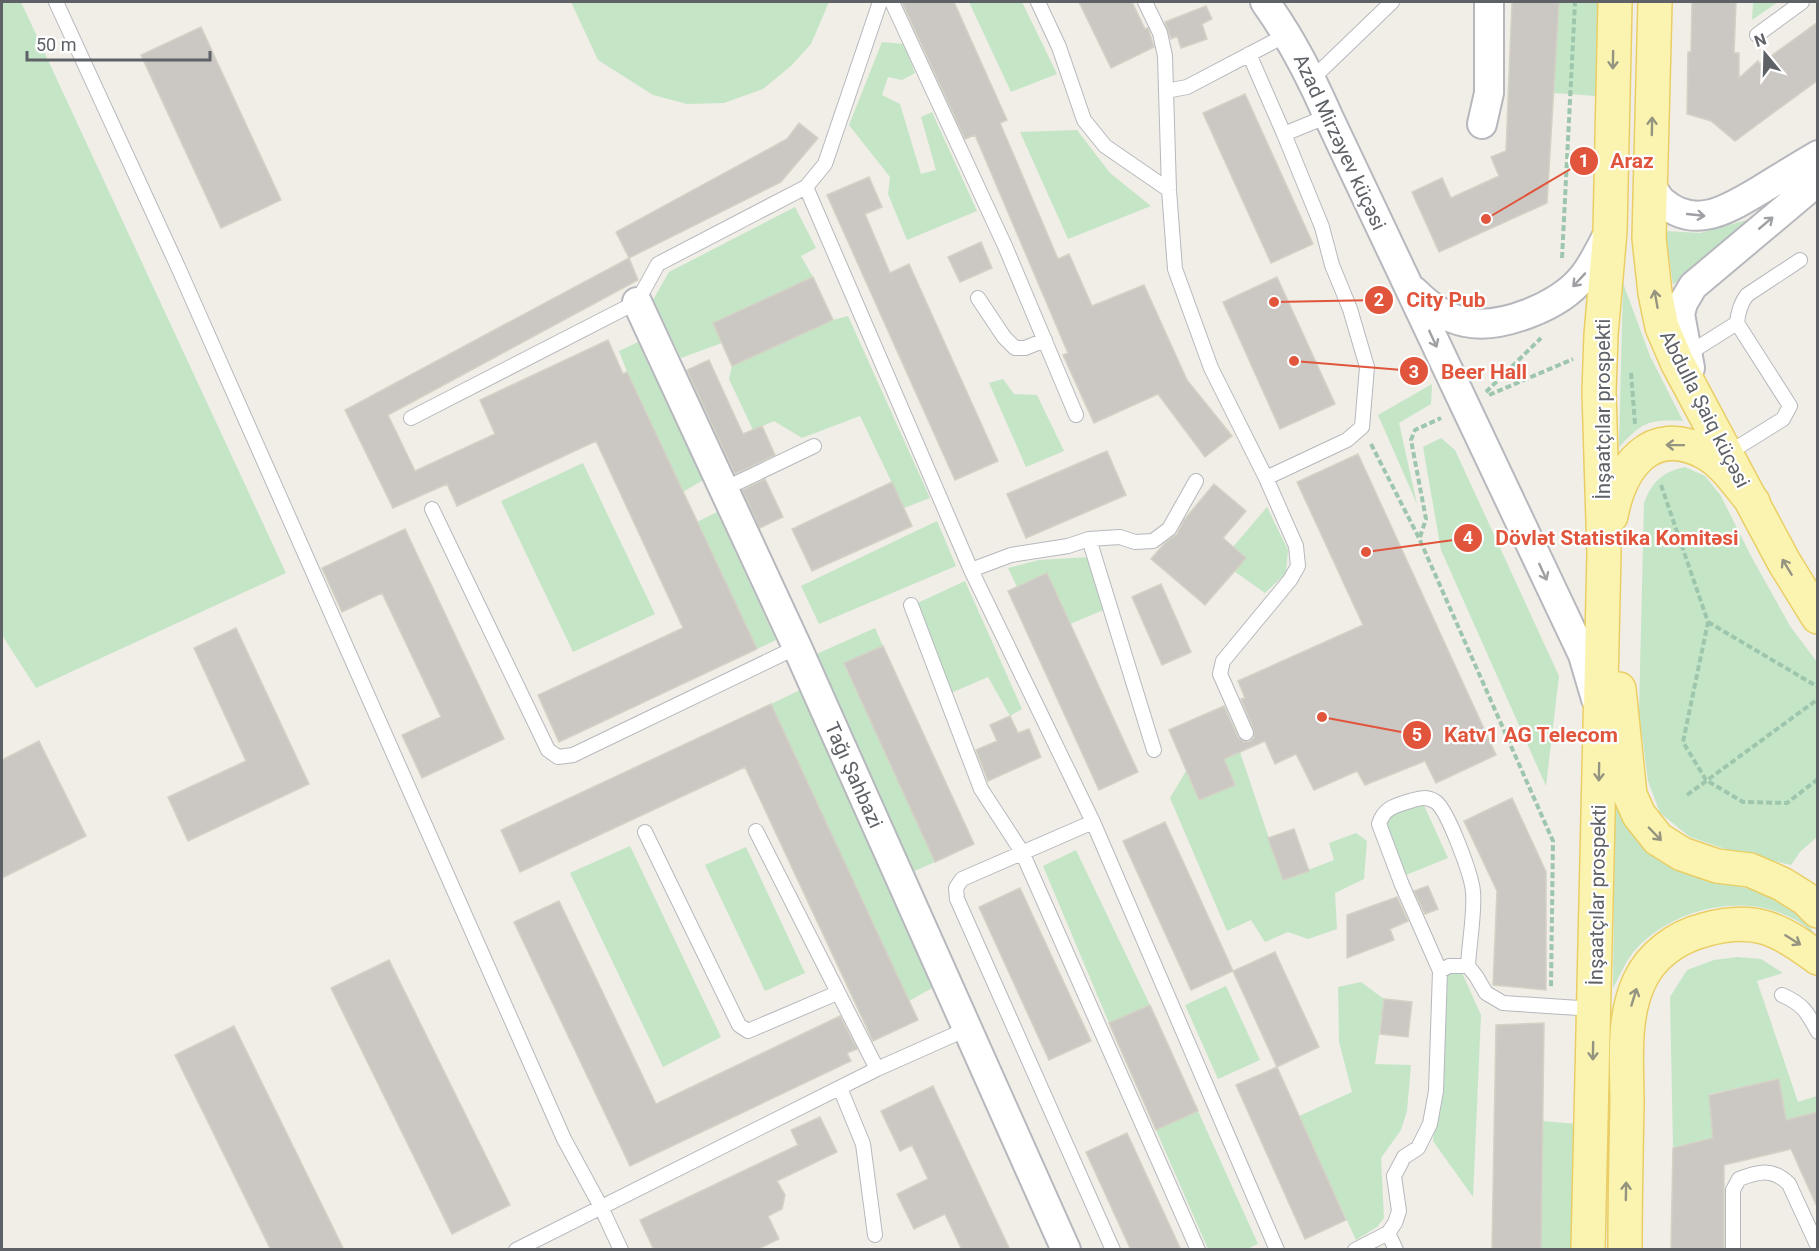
<svg xmlns="http://www.w3.org/2000/svg" width="1819" height="1251" font-family="Roboto,sans-serif">
  <style>
    .green { fill: #c5e5c7 }
    .building { fill: #cbc8c4; stroke: #d4d1c5; stroke-width: 1.5 }
    .lines { fill: none; stroke-linecap: round; stroke-linejoin: round }
    .service-casing { stroke: #b7b8bd; stroke-width: 16 }
    .minor-casing { stroke: #b7b8bd; stroke-width: 32 }
    .primary-casing { stroke: #eace65; stroke-width: 36 }
    .path { stroke: #9ec6ad; stroke-width: 4; stroke-dasharray: 6 3; stroke-linecap: butt }
    .service { stroke: #fff; stroke-width: 14 }
    .minor { stroke: #fff; stroke-width: 28 }
    .primary { stroke: #fbf4b1; stroke-width: 33 }
    .oneway { stroke: #959480 }
    .oneway2 { stroke: #9ea0a3 }
    .labels { text-anchor: middle; dominant-baseline: central; stroke-width: 4.5; stroke-linejoin: round; paint-order: stroke }
    .street-label { font-size: 20px; fill: #5e6166; stroke: #fff }
    .leader { fill: none; stroke: #e0553c; stroke-width: 2 }
    .callout-dot { fill: #e0553c; stroke: #fff; stroke-width: 2 }
    .mark-label { font-size: 18px; text-anchor: middle; font-weight: bold; fill: #fff }
    .callout-label { font-size: 21px; text-anchor: middle; font-weight: bold; fill: #e0553c; stroke: #fff; stroke-width: 4.5; stroke-linejoin: round; paint-order: stroke }
  </style>
  <rect width="100%" height="100%" fill="#f0eee7"/>
  <path class="green" d="M2,2H21L286,573L36,688L2,635Z
    M571,2H829L811,44L791,66L763,89L724,103L687,104L653,95L598,60Z
    M969,2H1022L1057,74L1011,92Z
    M1558,2H1600L1596,96L1554,93Z
    M1753,2H1778L1752,20Z
    M882,42L905,44L915,73L902,80L888,77L882,95L900,104L921,174L936,170L921,117L932,112L977,211L907,240L888,194L890,177L849,125Z
    M1077,130L1110,173L1151,206L1068,239L1020,132Z
    M795,207L816,248L801,256L813,277L713,323L722,343L681,358L653,300L669,272Z
    M1747,220L1673,285L1665,231L1700,233Z
    M1623,283L1650,356L1683,421C1648,419 1643,422 1619,447Z
    M848,316L930,498L904,508L860,416L802,438L774,421L753,430L729,379L732,366L833,320Z
    M638,342L703,480L683,492L627,372L619,351Z
    M1003,379L1014,394L1037,395L1064,451L1026,467L989,383Z
    M1432,384L1431,404L1399,423L1417,504L1378,415Z
    M1441,438L1455,450L1559,676L1546,786L1441,550L1423,447Z
    M583,463L655,614L573,652L501,501Z
    M1685,467L1705,476L1721,496L1751,556L1790,626L1817,662V837L1800,852L1791,865L1734,852L1690,837L1660,813L1648,781L1639,712L1644,503C1652,482 1662,472 1685,467Z
    M1267,507L1288,550L1286,573L1265,593L1234,571L1233,547Z
    M717,512L776,640L757,649L697,522Z
    M937,521L956,566L819,624L801,586Z
    M1090,557L1106,609L1070,624L1047,573L1017,587L1008,568L1039,560Z
    M965,581L1022,709L1010,716L988,677L951,693L911,606Z
    M875,628L883,646L844,664L935,862L910,873L812,656Z
    M800,690L934,987L909,1001L771,704Z
    M1240,752L1283,880L1334,860L1329,843L1356,833L1367,841L1364,879L1335,893L1337,929L1308,939L1288,932L1265,942L1251,920L1227,931L1170,798L1186,771L1199,800L1235,785L1224,759Z
    M1615,800C1620,810 1623,821 1629,830C1665,887 1731,874 1783,902C1798,910 1808,924 1817,938V941C1813,935 1808,928 1802,924C1751,890 1677,906 1637,948C1627,958 1620,975 1613,988Z
    M1422,801L1448,858L1396,879L1385,818Z
    M630,846L721,1037L663,1067L570,873Z
    M746,847L805,973L765,991L705,865Z
    M1076,850L1150,1005L1109,1023L1043,866Z
    M1737,957L1761,959L1783,973L1757,981L1798,1102L1817,1096V1112L1786,1120L1778,1079L1709,1094L1713,1138L1673,1148L1670,997L1687,970L1714,960Z
    M1458,964L1481,1015L1473,1197L1433,1141L1442,1031L1435,974Z
    M1361,982L1384,999L1375,1064L1411,1065L1407,1111L1401,1130L1381,1158L1384,1218L1377,1227L1356,1240L1299,1116L1352,1092L1339,1042L1338,987Z
    M1226,986L1260,1060L1218,1079L1185,1005Z
    M1198,1111L1258,1244L1247,1249H1208L1156,1130Z
    M1543,1121L1578,1124L1573,1249L1541,1250Z"/>
  <path class="building" d="M902,2H954L1007,120L1000,123L1058,259L1069,254L1092,306L1144,285L1187,380L1232,436L1205,457L1158,394L1094,423L1063,355L1068,353L975,135L965,139Z
    M1079,2H1132L1145,29L1148,28L1154,47L1111,68Z
    M1512,2H1559L1547,203L1439,252L1412,192L1442,178L1451,198L1499,176L1491,157L1506,151Z
    M1692,2H1736L1734,53H1739V78L1758,61L1760,64L1818,22V80L1735,141L1711,121L1687,114L1688,52H1691Z
    M1206,6L1212,19L1202,24L1207,39L1181,48L1177,36L1171,39L1165,22Z
    M201,27L281,200L221,228L141,55Z
    M1245,94L1313,244L1271,263L1203,113Z
    M799,123L818,138L781,182L629,258L616,232L787,139Z
    M869,177L882,207L865,214L890,273L909,264L998,461L955,480L827,195Z
    M981,242L992,268L960,282L948,257Z
    M629,258L638,280L388,415L415,471L495,434L480,400L608,340L623,374L627,372L757,649L559,742L538,695L683,628L596,441L457,506L447,484L393,508L345,410Z
    M813,277L833,320L732,366L713,323Z
    M1277,277L1335,404L1280,429L1223,302Z
    M709,360L743,434L762,426L775,455L735,474L687,370Z
    M1107,451L1126,495L1026,538L1007,494Z
    M1358,454L1496,755L1436,783L1425,761L1365,785L1357,771L1314,790L1296,754L1275,764L1265,741L1224,759L1235,785L1199,800L1169,730L1224,706L1238,737L1244,742L1250,741L1254,738V730L1241,699L1245,698L1238,681L1363,625L1297,482Z
    M765,479L783,517L760,528L742,490Z
    M892,482L912,526L812,571L792,529Z
    M1214,484L1246,511L1223,538L1246,558L1205,605L1151,559L1164,544L1177,534L1184,520Z
    M405,529L504,739L422,778L402,735L441,717L382,593L342,612L322,568Z
    M1047,573L1138,772L1099,790L1008,591Z
    M1161,584L1191,652L1162,665L1132,597Z
    M236,628L309,784L188,841L168,797L246,761L194,648Z
    M883,646L974,844L935,862L844,663Z
    M771,704L918,1020L873,1041L745,767L520,872L501,830Z
    M1010,716L1018,733L1029,729L1041,757L988,781L976,750L997,741L990,725Z
    M39,741L86,836L2,878V760Z
    M1512,798L1546,872V990L1493,985L1497,891L1464,821Z
    M1165,822L1233,971L1191,990L1123,841Z
    M1294,829L1309,871L1283,880L1268,838Z
    M1428,886L1438,909L1425,914L1414,891Z
    M1020,888L1091,1041L1049,1060L979,907Z
    M1397,897L1408,921L1390,929L1394,940L1347,958V915Z
    M559,901L656,1104L840,1016L857,1049L847,1053L851,1061L630,1166L514,922Z
    M1275,952L1319,1047L1277,1067L1233,971Z
    M389,960L510,1205L452,1234L331,988Z
    M1384,999L1412,1002L1408,1037L1380,1034Z
    M1150,1005L1198,1111L1156,1130L1109,1023Z
    M1544,1023L1541,1250H1492L1496,1025Z
    M234,1026L344,1250H271L175,1055Z
    M1277,1067L1346,1220L1305,1239L1236,1085Z
    M1779,1079L1786,1120L1818,1112V1209L1791,1149L1724,1165V1250H1671L1673,1148L1713,1138L1709,1095Z
    M933,1086L1010,1250H962L945,1214L914,1229L897,1194L928,1179L912,1145L900,1151L881,1111Z
    M820,1117L837,1152L777,1181L785,1195L782,1209L768,1216L779,1239L756,1250H654L640,1220L798,1145L791,1130Z
    M1127,1133L1181,1250H1131L1086,1152Z"/>
  <g class="lines">
    <g class="service-casing">
      <path id="service" d="M56,2L178,267L564,1139L601,1207L621,1250
        M892,2L1005,246L1076,415
        M1038,2L1059,47L1084,120L1105,146L1169,190
        M1145,2L1160,33L1165,56L1169,190L1175,269L1211,368L1266,478L1296,546L1298,566L1290,580L1223,661L1220,674L1246,733
        M1757,35L1802,2
        M1249,54L1284,134
        M1312,79L1392,2
        M1166,91L1187,87L1288,34
        M806,187L971,570L1093,822L1277,1250
        M978,298L1004,337L1015,348H1025L1045,340
        M1737,323C1738,312 1740,304 1747,295L1800,260
        M1686,355L1737,323L1790,406L1783,419L1727,454
        M411,418L637,302L658,264L806,187L825,164L880,2
        M1266,478L1347,440L1362,427L1367,367L1350,309L1332,265L1322,227L1284,134L1328,116
        M724,489L814,446
        M432,509L548,750L558,757L573,755L797,647
        M1089,539L1154,750
        M971,570L1011,555L1068,546L1089,539L1120,537L1135,542L1153,541L1169,529L1196,481
        M911,605L981,789L1022,852L1198,1250
        M1093,822L962,879L956,888L957,899L1113,1250
        M756,831L877,1069
        M645,832L739,1025L748,1031L837,993
        M1440,971L1449,966H1468L1476,976L1486,993L1503,1003L1594,1009
        M1782,995C1803,1004 1807,1012 1818,1032
        M840,1088L863,1144L875,1235
        M1388,1233L1396,1250
        M516,1250L877,1069L967,1029
        M1355,1250L1388,1233L1395,1223L1399,1211L1394,1176L1404,1157L1418,1148L1430,1124L1436,1091L1440,971L1402,885L1379,824C1384,808 1394,806 1410,801C1419,798 1427,796 1436,802C1448,811 1472,876 1473,892C1475,912 1469,944 1468,966
        M1733,1250V1190L1739,1179C1759,1171 1773,1168 1789,1184L1818,1247"/>
    </g>
    <g class="minor-casing">
      <path id="minor" d="M1265,2C1291,38 1310,75 1328,116L1583,655L1596,699
        M1482,124L1489,93V2
        M1650,184C1654,190 1658,199 1664,203C1697,231 1731,207 1762,189C1780,178 1799,166 1818,155
        M1414,291C1428,305 1445,318 1465,322C1500,330 1560,306 1582,278C1593,265 1600,249 1608,234
        M637,302L797,647L1066,1250
        M1690,368L1680,314L1683,303L1693,286L1818,181"/>
    </g>
    <g class="primary-casing">
      <path id="primary" d="M1655,2L1649,238L1655,293L1662,327L1677,362L1784,562L1818,617
        M1611,516C1620,468 1650,424 1704,452C1724,462 1739,486 1753,502
        M1619,689L1630,795L1639,815L1658,839L1682,854L1717,866L1750,870L1782,884L1806,899L1818,911
        M1588,1250L1604,554L1599,392L1601,335L1610,231L1615,2
        M1625,1250C1625,1201 1626,1152 1627,1104C1627,1064 1622,1019 1639,982C1651,955 1677,937 1704,930C1754,916 1778,928 1818,958"/>
    </g>
    <path class="path" d="M1562,258L1575,2
      M1631,373L1635,424
      M1486,392L1541,338
      M1489,395L1573,359
      M1371,444L1419,538L1553,841L1551,987
      M1661,485L1708,622L1683,742L1706,780L1743,802L1787,803L1818,779
      M1420,537L1426,519L1411,440L1415,430L1441,418
      M1708,622L1818,687
      M1687,795L1818,699"/>
    <use href="#service" class="service"/>
    <use href="#minor" class="minor"/>
    <use href="#primary" class="primary"/>
  </g>
  <defs><path id="oneway-shaft" d="M-6 0H5M1.5-3L5.5 0L1.5 3" fill="none" stroke-width="1.6" stroke-linecap="round" stroke-linejoin="round" transform="scale(1.5)"/></defs>
  <g class="oneway">
    <use href="#oneway-shaft" transform="translate(1613 60) rotate(91)"/>
    <use href="#oneway-shaft" transform="translate(1652 126) rotate(-89)"/>
    <use href="#oneway-shaft" transform="translate(1656 299) rotate(-100)"/>
    <use href="#oneway-shaft" transform="translate(1675 445) rotate(-179)"/>
    <use href="#oneway-shaft" transform="translate(1787 567) rotate(-121)"/>
    <use href="#oneway-shaft" transform="translate(1599 772) rotate(91)"/>
    <use href="#oneway-shaft" transform="translate(1655 834) rotate(46)"/>
    <use href="#oneway-shaft" transform="translate(1793 940) rotate(32)"/>
    <use href="#oneway-shaft" transform="translate(1634 997) rotate(-73)"/>
    <use href="#oneway-shaft" transform="translate(1593 1051) rotate(91)"/>
    <use href="#oneway-shaft" transform="translate(1626 1191) rotate(-89)"/>
  </g>
  <g class="oneway2">
    <use href="#oneway-shaft" transform="translate(1696 215) rotate(6)"/>
    <use href="#oneway-shaft" transform="translate(1766 223) rotate(-40)"/>
    <use href="#oneway-shaft" transform="translate(1579 280) rotate(133)"/>
    <use href="#oneway-shaft" transform="translate(1433 339) rotate(65)"/>
    <use href="#oneway-shaft" transform="translate(1543 572) rotate(65)"/>
  </g>
  <g class="labels">
    <g class="street-label">
      <text transform="translate(1340 142) rotate(65)">Azad Mirzəyev küçəsi</text>
      <text transform="translate(1603 409) rotate(-90)">İnşaatçılar prospekti</text>
      <text transform="translate(1705 409) rotate(63)">Abdulla Şaiq küçəsi</text>
      <text transform="translate(854 775) rotate(66)">Tağı Şahbazi</text>
      <text transform="translate(1597 895) rotate(-89)">İnşaatçılar prospekti</text>
    </g>
  </g>
  <path class="leader" d="M1486 219L1584 161M1274 302L1379 300M1294 361L1414 371M1366 552L1468 538M1322 717L1417 735"/>
  <g class="callout-dot">
    <circle cx="1486" cy="219" r="6"/>
    <circle cx="1274" cy="302" r="6"/>
    <circle cx="1294" cy="361" r="6"/>
    <circle cx="1366" cy="552" r="6"/>
    <circle cx="1322" cy="717" r="6"/>
    <circle cx="1584" cy="161" r="15"/>
    <circle cx="1379" cy="300" r="15"/>
    <circle cx="1414" cy="371" r="15"/>
    <circle cx="1468" cy="538" r="15"/>
    <circle cx="1417" cy="735" r="15"/>
  </g>
  <g class="mark-label">
    <text x="1584" y="167">1</text>
    <text x="1379" y="306">2</text>
    <text x="1414" y="378">3</text>
    <text x="1468" y="544">4</text>
    <text x="1417" y="741">5</text>
  </g>
  <g class="callout-label">
    <text x="1632" y="168">Araz</text>
    <text x="1446" y="307">City Pub</text>
    <text x="1484" y="379">Beer Hall</text>
    <text x="1617" y="545">Dövlət Statistika Komitəsi</text>
    <text x="1531" y="742">Katv1 AG Telecom</text>
  </g>
  <rect width="1819" height="1251" fill="none" stroke="#5e6166" stroke-width="6"/>
  <g transform="translate(1765 54) rotate(341)" stroke="#ffffff" stroke-width="4.5" paint-order="stroke">
  <path d="M0-4.5L10 22L0 15L-10 22Z" fill="#5e6166"/>
  <text y="-9" font-size="16" font-weight="bold" text-anchor="middle" fill="#5e6166">N</text>
  </g>
  <path d="M27 51v9h183v-9" fill="none" stroke="#5e6166" stroke-width="3"/>
  <text x="36" y="51" font-size="18" fill="#5e6166" stroke="#ffffff" stroke-width="4.5" paint-order="stroke">50 m</text>
</svg>
